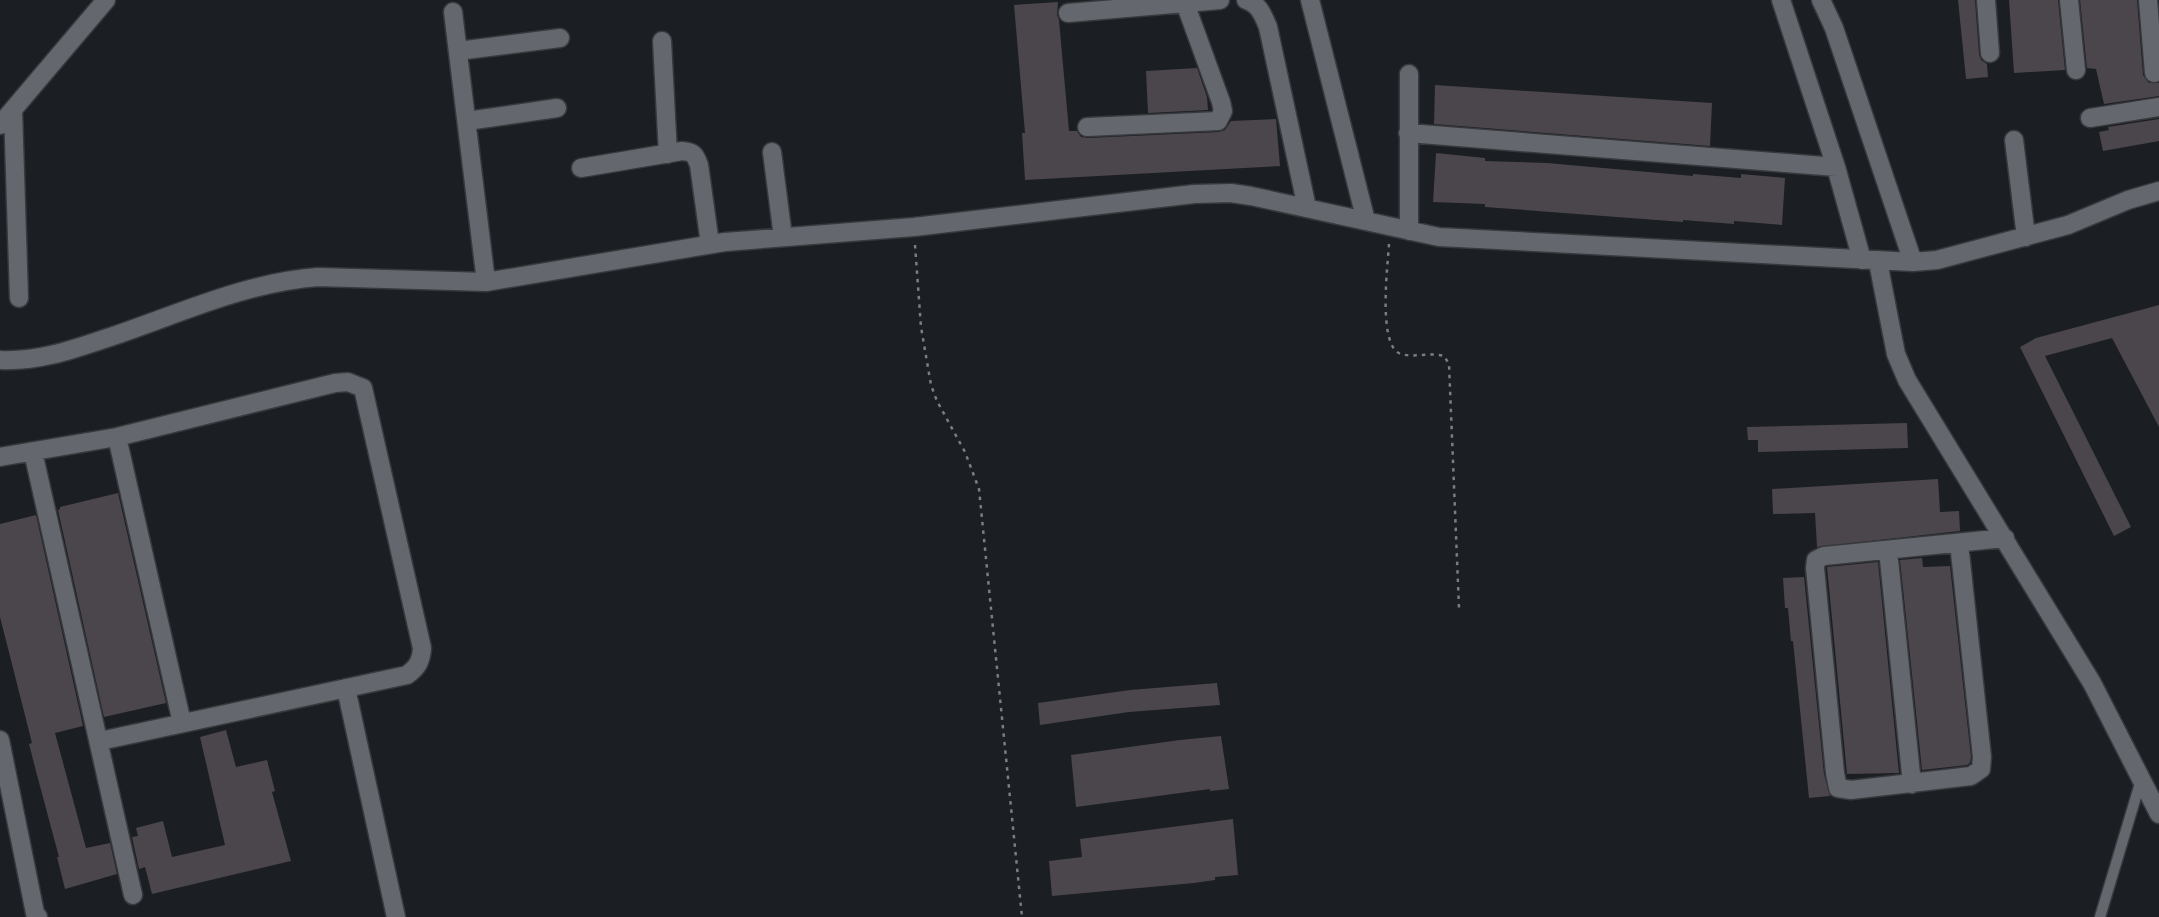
<svg xmlns="http://www.w3.org/2000/svg" width="2159" height="917" font-family="Helvetica,sans-serif">
  <style>
    .building { fill: #4b464b }
    .lines { fill: none; stroke-linecap: round; stroke-linejoin: round }
    .service-casing { stroke: #37393d; stroke-width: 13 }
    .minor-casing { stroke: #37393d; stroke-width: 21 }
    .path { stroke: #7b7d81; stroke-width: 2.5; stroke-dasharray: 3.5 5; stroke-linecap: butt }
    .service { stroke: #64686e; stroke-width: 10 }
    .minor { stroke: #64686e; stroke-width: 18 }
  </style>
  <rect width="100%" height="100%" fill="#1b1e23"/>
  <path class="building" d="M1958,0H1975L1979,54L1981,60L1987,64L1988,77L1966,79Z
    M2009,0H2058L2065,70L2014,73Z
    M2080,0H2137L2143,75L2149,83H2159V96L2104,104L2096,69L2087,68Z
    M1058,2L1057,15L1059,20L1069,131H1077L1081,137L1088,138L1219,132L1225,130L1231,121L1276,119L1280,166L1025,180L1022,133H1025L1014,5Z
    M1197,68L1207,97L1208,110L1148,113L1146,71Z
    M1435,85L1712,103L1710,146L1434,124Z
    M2159,119V141L2103,151L2099,132L2109,130L2108,127Z
    M1436,153L1485,158V161L1547,163L1693,176V174L1741,178V174L1785,178L1782,225L1734,221V224L1683,220V222L1485,207V204L1433,202Z
    M2159,305V427L2112,338L2045,356L2131,527L2114,536L2020,347L2036,338Z
    M1907,423L1908,448L1758,452V440H1748L1747,427Z
    M1938,479L1940,512L1959,511L1960,531L1817,547L1815,513L1773,514L1772,489Z
    M118,493L166,703L104,717L58,510L60,509V507Z
    M36,515L83,726L55,733L86,848L110,843L117,874L65,889L57,857H59L37,775L29,744L32,743L0,617V524Z
    M1922,558L1923,567L1950,566L1971,757L1970,763L1967,765L1922,770L1900,560Z
    M1878,562L1899,773L1847,774L1827,567Z
    M1804,577L1824,774L1830,796L1809,798L1793,641H1791L1788,608H1785L1783,578Z
    M1217,683L1220,705L1129,712L1040,725L1038,703L1130,690Z
    M226,730L236,767L267,760L275,791L272,792L291,861L152,894L145,867L139,869L132,837L138,836L136,828L163,821L172,857L225,845L200,737Z
    M1221,736L1229,789L1210,791V789L1076,807L1071,755L1180,740Z
    M1233,819L1238,875L1215,877V880L1194,883L1052,896L1049,861L1082,857L1080,839Z"/>
  <g class="lines">
    <g class="service-casing">
      <path id="service" d="M2100,917L2141,780"/>
    </g>
    <g class="minor-casing">
      <path id="minor" d="M1246,0C1259,4 1263,15 1268,27L1307,208
        M1310,0L1366,221
        M1781,0L1836,167L1862,260
        M1821,0L1834,28L1913,262
        M1986,0L1990,53
        M2069,0L2076,70
        M2148,0L2154,73
        M453,12L486,282
        M1068,13L1220,0
        M662,41L668,154
        M458,51L560,38
        M13,110L19,298
        M2090,118L2159,107
        M467,121L557,108
        M0,125L106,0
        M1087,127L1218,121L1223,111L1221,102L1185,3
        M1408,133L1836,167
        M2014,140L2026,237
        M772,152L783,237
        M581,168L682,151C693,152 695,154 699,165L710,244
        M1409,231V74
        M1878,262L1896,354L1907,380L2092,683L2159,814
        M0,360C41,362 77,348 116,335C181,313 248,282 318,277L486,282L725,242L914,227L1194,194L1231,193L1251,196L1439,237L1913,262L1937,260L2068,225L2128,200L2159,191
        M117,437L182,723
        M33,452L133,895
        M0,457L117,437L335,383L348,382L363,388L422,648C421,661 418,667 407,675L100,741
        M1959,543L1982,757L1981,769L1971,776L1851,790L1838,788L1835,773L1815,568L1816,560L1824,556L2005,538
        M1888,550L1912,784
        M346,688L396,917
        M0,740L35,913L38,917"/>
    </g>
    <path class="path" d="M1389,244C1388,264 1377,347 1401,354C1415,358 1430,352 1444,356L1449,364L1459,608
      M915,245L921,327L931,385L937,401L965,452L979,489L1022,917"/>
    <use href="#service" class="service"/>
    <use href="#minor" class="minor"/>
  </g>
</svg>
